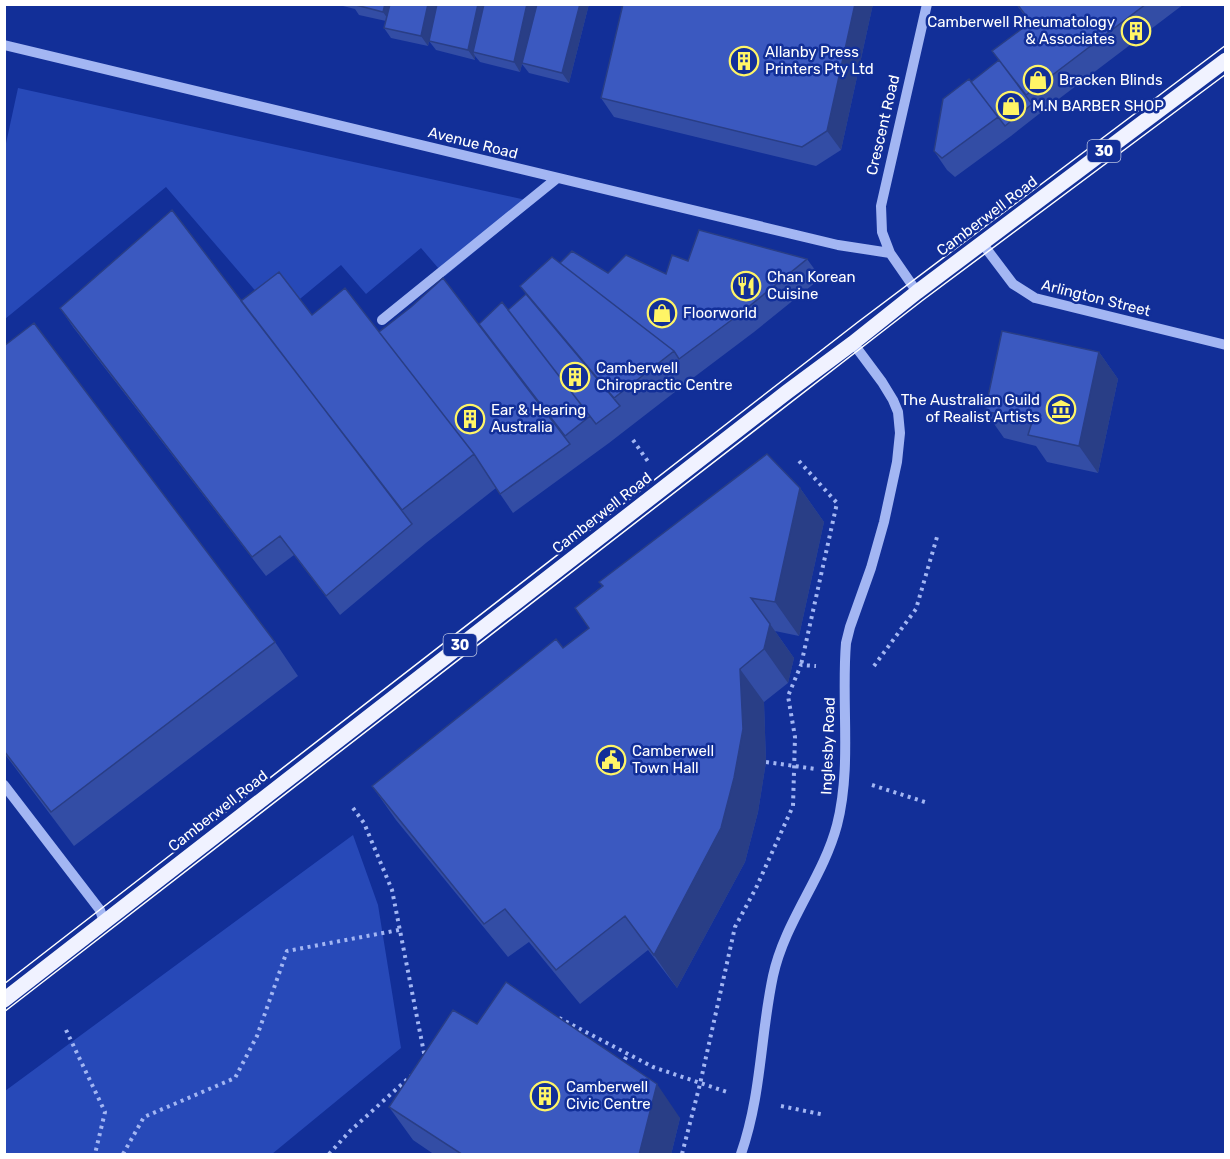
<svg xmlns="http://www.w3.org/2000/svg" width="1230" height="1159" font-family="Rubik,sans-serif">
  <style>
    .green { fill: #2749b8 }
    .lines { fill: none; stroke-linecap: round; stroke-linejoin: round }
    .path { stroke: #a3b6f3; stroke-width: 4; stroke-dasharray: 3 4.5; stroke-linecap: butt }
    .minor { stroke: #a3b6f3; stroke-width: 10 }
    .major { stroke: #f0f2ff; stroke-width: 15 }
    .tram { stroke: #fff; stroke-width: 1.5 }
    .wall { fill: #334da5 }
    .shaded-wall { fill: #293e86 }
    .building { fill: #3b59c0; stroke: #293e86; stroke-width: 1.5 }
    .labels { text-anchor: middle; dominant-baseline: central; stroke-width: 5; stroke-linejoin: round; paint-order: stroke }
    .shield { fill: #122f98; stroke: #b8c1e0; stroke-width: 1.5 }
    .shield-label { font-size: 14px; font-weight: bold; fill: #fff }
    .poi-label { font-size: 15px; fill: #fff; stroke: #122f98; text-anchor: start }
    .street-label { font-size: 15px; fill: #fff; stroke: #122f98 }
  </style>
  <rect width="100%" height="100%" fill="#122f98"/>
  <path class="green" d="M18,88L535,202L445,276L421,248L366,294L341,265L278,317L166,187L5,319V148Z
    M353,835L378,905L401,1048L272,1154H5V1091Z"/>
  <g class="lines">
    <path class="path" d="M633,440L649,463
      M799,461L837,503L801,665
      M874,666L916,609L937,537
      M766,762L816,769
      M872,785L928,803
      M353,808L364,823L392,890L425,1058
      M559,1018L653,1067L727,1092
      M66,1030L105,1112L95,1154
      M621,1066L628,1054
      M781,1106L825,1115
      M123,1154L144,1117L235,1078L257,1036L287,951L399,930
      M329,1154L351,1130L411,1076
      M682,1154L700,1084L735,927L756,888L793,806L795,737L788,696L801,665L816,666"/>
    <path class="minor" d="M4,45L838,245L890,253L917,292
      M982,243L1013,284L1035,298L1226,345
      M890,253L882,232L881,206L927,4
      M382,320L556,179
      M4,785L100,910L104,922
      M741,1154C762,1093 760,1037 773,976C785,921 823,878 837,825C852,767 841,703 846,643L850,627L871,568L884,522L897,462L900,433L898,412L893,400L882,382L853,343"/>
    <path class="major" d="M4,1000L787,392L853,343L917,292L1226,60"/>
    <path class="tram" d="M4,984L858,322L1226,45
      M4,1012L923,300L1226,74"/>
  </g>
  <path class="wall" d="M335,4H437L428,46L391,38L384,28L386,21L359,15L355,9Z
    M537,4H589L569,83L529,73L522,64L520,72L480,62L475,56V60L436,50L429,41Z
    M873,4L841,150L816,166L614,117L601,98Z
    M1016,4H1184L1039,114L1011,136L955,177L947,170L934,151L971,82L999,60L1030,23Z
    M807,259L821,278L754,332L693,378L609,443L513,513L496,488L426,543L340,615L294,555L266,576L73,327L60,308L241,301L312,315L379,332L482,329L508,310L526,294L520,286L560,263L608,273L666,274L688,261Z
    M4,346L275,642L298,676L74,846L4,753Z
    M1099,352L1118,379L1098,473L1047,462L1036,446L1004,438L985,411Z
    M800,488L824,522L799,636L775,631L794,658L788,683L764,702L766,762L758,812L745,862L677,988L648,950L580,1004L529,942L508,957L396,820L372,786L563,648L589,628L575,608L602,586L599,582Z
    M477,1024L680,1118L671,1155H435L413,1140L389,1107Z"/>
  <path class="shaded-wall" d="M385,4H394L390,22L383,12Z
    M428,4H437L428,46L421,36Z
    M478,4H487L473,52L475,56V60L468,50Z
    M527,4H537L520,72L514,62Z
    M580,4H589L569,83L562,73Z
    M855,4H873L841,150L827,131Z
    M1099,352L1118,379L1098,473L1079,446Z
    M800,488L824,522L799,636L775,602Z
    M770,624L794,658L788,683L764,649Z
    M740,669L764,702L766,762L758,812L745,862L677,988L654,955Z
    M657,1084L680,1118L671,1155H639Z"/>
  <path class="building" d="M352,4H385L383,12Z
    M390,4H428L421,36L384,28Z
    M437,4H478L468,50L429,41Z
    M484,4H527L514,62L473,52Z
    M537,4H580L562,73L522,63Z
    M623,4H855L827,131L802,147L601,98Z
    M1017,4H1146L1026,95L992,51L1031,22Z
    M999,60L1032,104L1005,126L971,82Z
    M969,79L998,117L942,158L934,151L943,99Z
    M172,210L412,524L326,596L280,536L252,557L60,308Z
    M699,230L807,259L741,313L679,359L674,351L560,263L572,251L608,273L626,255L666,274L672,255L688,261Z
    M552,257L674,351L614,398L520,286Z
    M279,272L312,315L345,288L474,454L402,510L241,301Z
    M443,278L570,444L500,494L474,454L379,332L411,307Z
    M526,294L620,406L596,424L508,310Z
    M502,302L590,416L565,436L479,324Z
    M34,323L275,642L51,812L4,751V346Z
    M1002,331L1099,352L1079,446L1028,435L1032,422L985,411Z
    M767,454L800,488L775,602L751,598L770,624L764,649L740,669L743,729L734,778L721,828L654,955L625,916L556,970L505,909L484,924L372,786L556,639L563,648L589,628L575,608L603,586L599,582Z
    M506,982L657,1084L639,1155H463L389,1107L453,1010L477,1024Z"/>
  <defs>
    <g id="building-ring" transform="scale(1.5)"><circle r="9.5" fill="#122f98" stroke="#fff566" stroke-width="1.5"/><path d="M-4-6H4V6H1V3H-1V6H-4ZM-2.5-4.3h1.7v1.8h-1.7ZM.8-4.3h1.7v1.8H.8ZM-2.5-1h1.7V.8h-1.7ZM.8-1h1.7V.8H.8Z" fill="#fff566"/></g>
    <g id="shop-ring" transform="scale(1.5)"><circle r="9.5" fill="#122f98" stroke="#fff566" stroke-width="1.5"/><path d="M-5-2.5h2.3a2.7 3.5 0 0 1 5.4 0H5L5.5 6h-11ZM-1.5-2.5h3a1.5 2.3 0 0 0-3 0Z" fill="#fff566"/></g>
    <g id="restaurant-ring" transform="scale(1.5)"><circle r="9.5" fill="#122f98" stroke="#fff566" stroke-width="1.5"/><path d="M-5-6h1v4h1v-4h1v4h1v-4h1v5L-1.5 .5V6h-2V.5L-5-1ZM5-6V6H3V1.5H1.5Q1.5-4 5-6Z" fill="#fff566"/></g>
    <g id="museum-ring" transform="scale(1.5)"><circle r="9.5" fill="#122f98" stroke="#fff566" stroke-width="1.5"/><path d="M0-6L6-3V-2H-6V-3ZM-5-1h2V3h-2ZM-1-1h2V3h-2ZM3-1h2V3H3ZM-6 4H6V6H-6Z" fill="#fff566"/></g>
    <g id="civic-ring" transform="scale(1.5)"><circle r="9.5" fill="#122f98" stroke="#fff566" stroke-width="1.5"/><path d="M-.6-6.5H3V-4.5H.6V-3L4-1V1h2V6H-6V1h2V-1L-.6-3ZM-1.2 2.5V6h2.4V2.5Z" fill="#fff566"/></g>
  </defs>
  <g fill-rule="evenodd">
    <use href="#building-ring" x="1136" y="31"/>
    <use href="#building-ring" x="744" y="61"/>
    <use href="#shop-ring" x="1038" y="80"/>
    <use href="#shop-ring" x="1011" y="106"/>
    <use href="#restaurant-ring" x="746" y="286"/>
    <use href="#shop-ring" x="662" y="313"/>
    <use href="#building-ring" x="575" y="377"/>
    <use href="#museum-ring" x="1061" y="409"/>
    <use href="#building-ring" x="470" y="419"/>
    <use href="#civic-ring" x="611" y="760"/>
    <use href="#building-ring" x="545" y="1096"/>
  </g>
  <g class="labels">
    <g class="shield">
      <rect x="1087.5" y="140" width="33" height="22" rx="4.5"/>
      <rect x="443.5" y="634" width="33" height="22" rx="4.5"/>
    </g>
    <g class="shield-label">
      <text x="1104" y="151">30</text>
      <text x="460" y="645">30</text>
    </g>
    <g class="poi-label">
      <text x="1115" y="22" text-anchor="end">Camberwell Rheumatology<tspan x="1115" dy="17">&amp; Associates</tspan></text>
      <text x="765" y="52">Allanby Press<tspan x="765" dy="17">Printers Pty Ltd</tspan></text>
      <text x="1059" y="80">Bracken Blinds</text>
      <text x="1032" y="106">M.N BARBER SHOP</text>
      <text x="767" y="277">Chan Korean<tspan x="767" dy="17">Cuisine</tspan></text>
      <text x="683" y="313">Floorworld</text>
      <text x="596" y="368">Camberwell<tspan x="596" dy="17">Chiropractic Centre</tspan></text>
      <text x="1040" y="400" text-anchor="end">The Australian Guild<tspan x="1040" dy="17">of Realist Artists</tspan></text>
      <text x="491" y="410">Ear &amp; Hearing<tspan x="491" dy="17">Australia</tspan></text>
      <text x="632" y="751">Camberwell<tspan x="632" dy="17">Town Hall</tspan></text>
      <text x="566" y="1087">Camberwell<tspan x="566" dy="17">Civic Centre</tspan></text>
    </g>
    <g class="street-label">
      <text transform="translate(883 125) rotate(-77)">Crescent Road</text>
      <text transform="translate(473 143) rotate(14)">Avenue Road</text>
      <text transform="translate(987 216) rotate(-37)">Camberwell Road</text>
      <text transform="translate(1096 298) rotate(14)">Arlington Street</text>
      <text transform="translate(602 513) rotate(-38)">Camberwell Road</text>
      <text transform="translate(828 746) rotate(-88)">Inglesby Road</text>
      <text transform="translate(218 811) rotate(-38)">Camberwell Road</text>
    </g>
  </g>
  <rect width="1230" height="1159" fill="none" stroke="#ffffff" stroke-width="12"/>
</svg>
